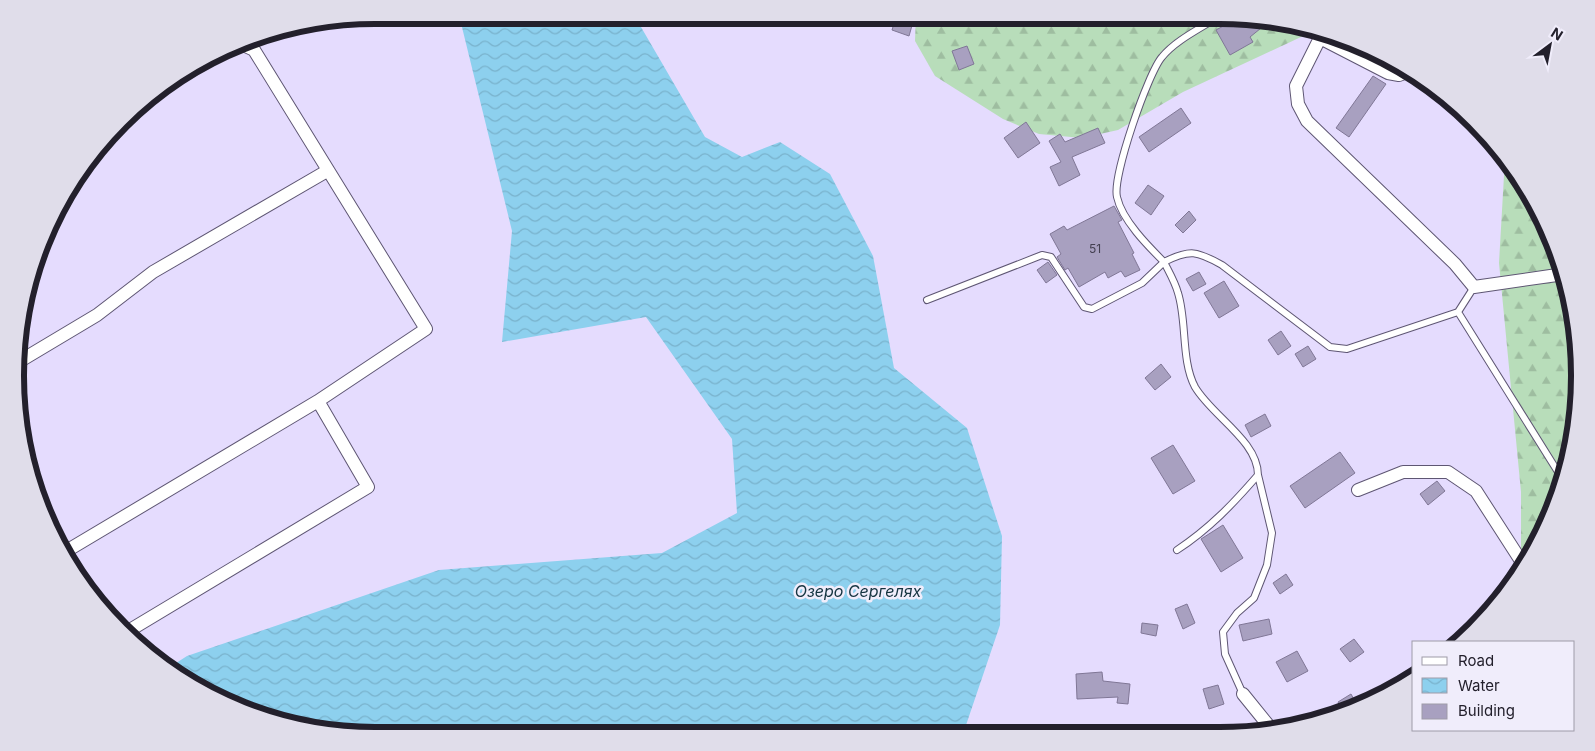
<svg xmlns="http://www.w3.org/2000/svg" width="1595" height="751" font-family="Inter,sans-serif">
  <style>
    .forest { fill: url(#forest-firs) }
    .water { fill: url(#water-waves) }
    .building { fill: #a8a0c0; stroke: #807796 }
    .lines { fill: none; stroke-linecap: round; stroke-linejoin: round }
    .service-casing { stroke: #5e5673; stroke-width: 8 }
    .minor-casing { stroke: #5e5673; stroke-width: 14 }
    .service { stroke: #fff; stroke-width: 6 }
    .minor { stroke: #fff; stroke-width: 12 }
    .labels { text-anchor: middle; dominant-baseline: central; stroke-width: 5; stroke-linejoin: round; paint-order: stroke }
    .number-label { font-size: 12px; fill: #444051 }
    .water-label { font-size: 16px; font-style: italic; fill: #153441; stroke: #f0edfb }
    .rim { fill: none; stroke: #23202c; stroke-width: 6 }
  </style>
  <defs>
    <pattern id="forest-firs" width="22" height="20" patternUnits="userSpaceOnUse" patternTransform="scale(1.25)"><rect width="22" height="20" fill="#b8ddba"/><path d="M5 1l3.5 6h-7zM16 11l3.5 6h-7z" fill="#9ebda0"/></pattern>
    <pattern id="water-waves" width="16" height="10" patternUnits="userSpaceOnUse" patternTransform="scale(1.25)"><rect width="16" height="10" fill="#8dd0ee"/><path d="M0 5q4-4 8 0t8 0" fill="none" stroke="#79b2cc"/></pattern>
  </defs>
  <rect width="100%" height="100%" fill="#e5dcfe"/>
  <path class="forest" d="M916,15H1220L1290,22L1316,30L1183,92L1118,130L1082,138L1039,134L1003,119L935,76L915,41Z
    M1505,158C1569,235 1592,348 1573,446C1569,468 1561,491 1553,512C1547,530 1533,548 1523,565L1521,560V492L1499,263Z"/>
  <path class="water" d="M459,15H634L705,137L742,157L780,142L830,174L873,256L894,368L967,428L1002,536L1000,625L964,731L938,734L645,735L628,725L617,735L375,736L305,729L237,708L170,667L187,656L439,570L662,553L737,513L732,439L646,317L502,342L512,231Z"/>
  <path class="building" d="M896,17L913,22L909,36L892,30Z
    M1240,17L1271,20L1250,37L1253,42L1230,55L1216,30Z
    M967,46L974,64L959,70L952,51Z
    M1373,76L1386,84L1349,137L1336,128Z
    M1181,108L1191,123L1149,152L1139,137Z
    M1026,122L1040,143L1018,158L1004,138Z
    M1098,128L1105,143L1072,157L1080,175L1059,186L1050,167L1061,162L1049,141L1060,134L1065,142Z
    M1148,185L1164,196L1151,215L1135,203Z
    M1114,206L1122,220L1118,222L1134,253L1132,254L1140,270L1125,277L1121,271L1108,278L1105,272L1079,287L1068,268L1065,270L1057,257L1061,254L1050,234L1064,226L1067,230Z
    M1189,211L1196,220L1183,233L1175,225Z
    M1048,262L1057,275L1046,283L1037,270Z
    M1199,272L1206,284L1193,291L1186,279Z
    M1224,281L1239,306L1219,318L1204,293Z
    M1281,331L1291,346L1278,355L1268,340Z
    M1308,346L1316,359L1303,367L1295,354Z
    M1161,364L1171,377L1155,390L1145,378Z
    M1265,414L1271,426L1251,437L1245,425Z
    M1173,445L1195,481L1173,494L1151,458Z
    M1340,452L1355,473L1305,508L1290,486Z
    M1437,481L1445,491L1428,505L1420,494Z
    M1223,525L1243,558L1221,572L1201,539Z
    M1286,574L1293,585L1280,594L1273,583Z
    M1187,604L1195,623L1183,629L1175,609Z
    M1269,619L1272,634L1243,641L1239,625Z
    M1142,623L1158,625L1156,636L1141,633Z
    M1354,639L1364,652L1350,662L1340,649Z
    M1297,651L1308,671L1287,682L1276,662Z
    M1102,672L1103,681L1130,684L1128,704L1117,703L1118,697L1077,699L1076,674Z
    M1218,685L1224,704L1209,709L1203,689Z
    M1351,694L1357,705L1343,712L1338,702Z"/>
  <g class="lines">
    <g class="service-casing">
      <path id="service" d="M1221,15C1202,28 1177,39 1162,57C1148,73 1112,177 1117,197C1122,220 1148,246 1164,262C1190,249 1197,251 1222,265L1330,347L1347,349L1458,312L1474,287
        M927,300L1042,255L1051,257L1084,307L1092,309L1142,283L1164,262C1169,272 1175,282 1178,293C1187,321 1181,361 1195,387C1212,416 1258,441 1258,475C1233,504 1209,529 1177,550
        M1458,312L1563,480
        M1243,694L1225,654L1223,632L1237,613L1254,598L1267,565L1272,533L1258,475"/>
    </g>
    <g class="minor-casing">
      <path id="minor" d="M1321,31L1320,38L1296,86L1298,104L1307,121L1455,264L1474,287L1564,274
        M1320,38L1388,73L1399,75L1410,71
        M20,361L97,315L153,272L327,171
        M1358,490L1403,472H1448L1476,491L1523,564
        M63,553L318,401L426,329L254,50L241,44
        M125,633L368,487L318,401
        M1243,694L1273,731"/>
    </g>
    <use href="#service" class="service"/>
    <use href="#minor" class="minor"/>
  </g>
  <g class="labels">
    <g class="number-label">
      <text x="1095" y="248">51</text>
    </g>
    <g class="water-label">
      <text x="858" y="591">Озеро Сергелях</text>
    </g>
  </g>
  <path d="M0 0H1595V751H0ZM375 24H1220A351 351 0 0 1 1571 375V376A351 351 0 0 1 1220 727H375A351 351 0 0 1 24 376V375A351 351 0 0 1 375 24Z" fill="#e0ddea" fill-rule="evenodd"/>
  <path class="rim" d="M375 24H1220A351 351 0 0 1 1571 375V376A351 351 0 0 1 1220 727H375A351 351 0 0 1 24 376V375A351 351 0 0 1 375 24Z"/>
  <rect x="1412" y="641" width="162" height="90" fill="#f0edfb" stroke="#9e9ba8"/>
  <rect x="1422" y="657" width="25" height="8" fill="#ffffff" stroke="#9e9ba8"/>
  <text x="1458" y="666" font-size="15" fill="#23202c">Road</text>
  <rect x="1422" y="678" width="25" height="15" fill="url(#water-waves)" stroke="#9e9ba8"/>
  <text x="1458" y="691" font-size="15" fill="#23202c">Water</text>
  <rect x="1422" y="704" width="25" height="15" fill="#a8a0c0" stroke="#9e9ba8"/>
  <text x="1458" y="716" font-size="15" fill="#23202c">Building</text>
  <g transform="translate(1550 45) rotate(32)" stroke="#f0edfb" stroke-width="4" paint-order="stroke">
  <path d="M0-4L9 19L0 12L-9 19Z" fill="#23202c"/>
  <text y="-8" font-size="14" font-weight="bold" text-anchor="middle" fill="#23202c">N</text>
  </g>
</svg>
